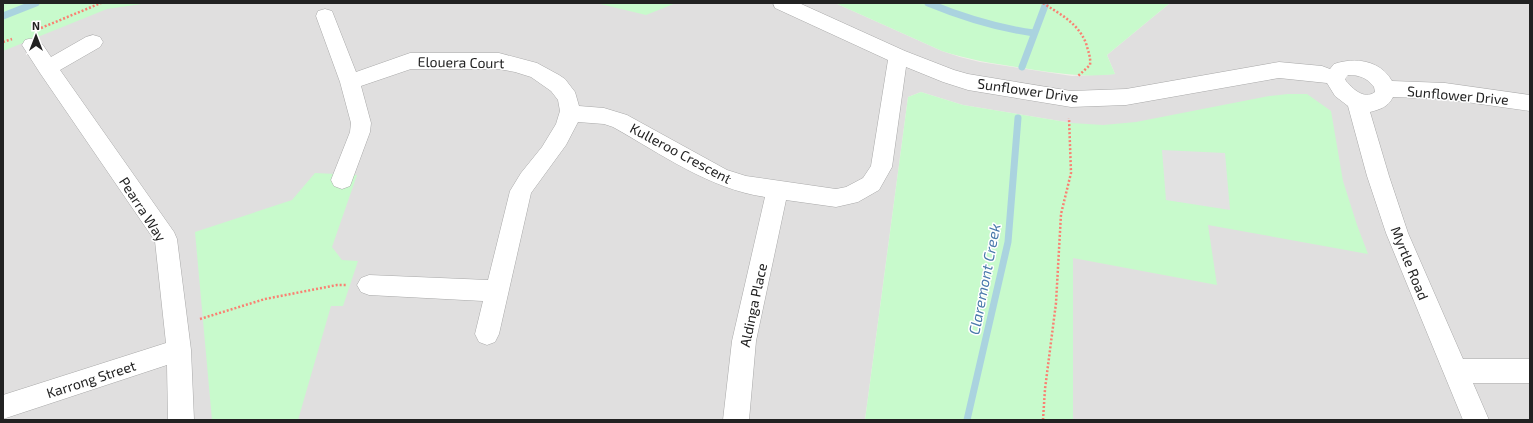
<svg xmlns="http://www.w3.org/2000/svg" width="1533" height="423" font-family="'Exo 2',sans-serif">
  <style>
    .residential { fill: #e0dfdf }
    .park { fill: #c8facc }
    .parking { fill: #e2e2e2 }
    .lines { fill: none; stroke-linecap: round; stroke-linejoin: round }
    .stream { stroke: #aad3df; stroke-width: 7 }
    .minor-casing { stroke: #a9a9a9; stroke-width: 1 }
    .path { stroke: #fa8072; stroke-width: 2.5; stroke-dasharray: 2 2; stroke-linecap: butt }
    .minor { fill: #fff; fill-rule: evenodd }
    .labels { text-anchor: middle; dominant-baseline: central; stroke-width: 3; stroke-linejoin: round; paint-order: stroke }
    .street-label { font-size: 14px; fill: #222; stroke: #fff }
    .water-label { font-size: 15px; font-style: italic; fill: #4a7aab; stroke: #fff }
  </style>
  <rect width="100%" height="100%" fill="#f2efe9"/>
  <path class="residential" d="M3,3H835L942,51L960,57L980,62L1072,76L1115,74L1107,55L1170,3H1530V420H1073L1072,123L963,105L921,92L908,97L865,420H3Z"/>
  <path class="park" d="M3,3H149L107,9L3,51Z
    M596,3H676L646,15Z
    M835,3H1170L1107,55L1115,74C1084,78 1054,73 1023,68C996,64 969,60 942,51Z
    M921,92L963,105L1072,123L1103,125L1136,122L1269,96L1288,94H1307L1331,111L1343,181L1357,225L1368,254L1208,225L1217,285L1073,258V420H865L908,97Z
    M315,173L357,175L332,247L342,260L358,261L343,306H331L298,420H212L195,232L292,200Z"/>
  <path class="parking" d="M1162,150L1225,153L1230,210L1166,200Z"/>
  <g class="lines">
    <path class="stream" d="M928,3C962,17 997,28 1034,33
      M3,16L36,3
      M1022,67L1046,3
      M967,420L1008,242L1018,118"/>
    <g class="minor-casing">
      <path id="minor" d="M773,3H799L905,51L954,70L968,74L1071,91L1126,89L1279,62L1322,66L1330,69L1334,64C1355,57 1380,60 1392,81L1445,83L1530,95V111L1445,99L1393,97C1388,107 1381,109 1370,112L1389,176L1408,233L1463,359H1530V383H1473L1489,420H1463L1386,233L1367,176L1348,106L1335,96L1327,83L1279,78L1126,105L1071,107L968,90L943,82L906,67L892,167L879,190L858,202L836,207L786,200L756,341L749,420H723L732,341L765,197C710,189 661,154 613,127L604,124L578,122L566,145L531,193L499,334L495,342L487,345L479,342L475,334L483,301L369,295L361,292L357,285L361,278L369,275L488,280L510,191L521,173L542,147L556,124L560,111L558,100L551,91L531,77L515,72L499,69H411L361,86L371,123L370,132L350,186L342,189L334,186L331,180L350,132L351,123L340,82L316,16L318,11L325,9L332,11L356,72L410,53H499L537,63L559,75L565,79L575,92L579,106L604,108L627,115L727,170L746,176L836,189L846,187L863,178L871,166L888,60L775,8ZM1348,75C1360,75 1367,78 1374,87L1375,92C1364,100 1353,89 1346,81L1345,79Z
        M93,35L100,37L103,42L100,47L60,70L174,232L177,239L191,350L194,420H168L167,365L3,419V395L166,343L155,241L40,73L22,45L25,40C40,35 43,46 51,57L86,37Z"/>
    </g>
    <path class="path" d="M1043,3C1061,15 1077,22 1086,43C1088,51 1091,57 1090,65L1077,77
      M41,28L101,3
      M3,42L12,39
      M200,319L265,299L337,285H346
      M1043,420L1045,389L1056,303L1061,214L1071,173L1069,118"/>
    <use href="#minor" class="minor"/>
  </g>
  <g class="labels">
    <g class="street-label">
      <text transform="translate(461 62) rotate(1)">Elouera Court</text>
      <text transform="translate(1028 90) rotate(8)">Sunflower Drive</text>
      <text transform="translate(1458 95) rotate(5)">Sunflower Drive</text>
      <text transform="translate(681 153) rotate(28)">Kulleroo Crescent</text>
      <text transform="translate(143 209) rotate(57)">Pearra Way</text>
      <text transform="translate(1410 263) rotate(68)">Myrtle Road</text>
      <text transform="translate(753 305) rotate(-78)">Aldinga Place</text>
      <text transform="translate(91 379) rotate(-18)">Karrong Street</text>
    </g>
    <g class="water-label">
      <text transform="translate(984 279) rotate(-79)">Claremont Creek</text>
    </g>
  </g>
  <rect width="1533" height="423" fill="none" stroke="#222222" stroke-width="8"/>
  <g transform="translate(36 36)" stroke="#ffffff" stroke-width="3" paint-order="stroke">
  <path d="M0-3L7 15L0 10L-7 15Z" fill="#222222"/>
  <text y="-6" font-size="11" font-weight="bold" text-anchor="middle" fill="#222222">N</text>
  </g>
</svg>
